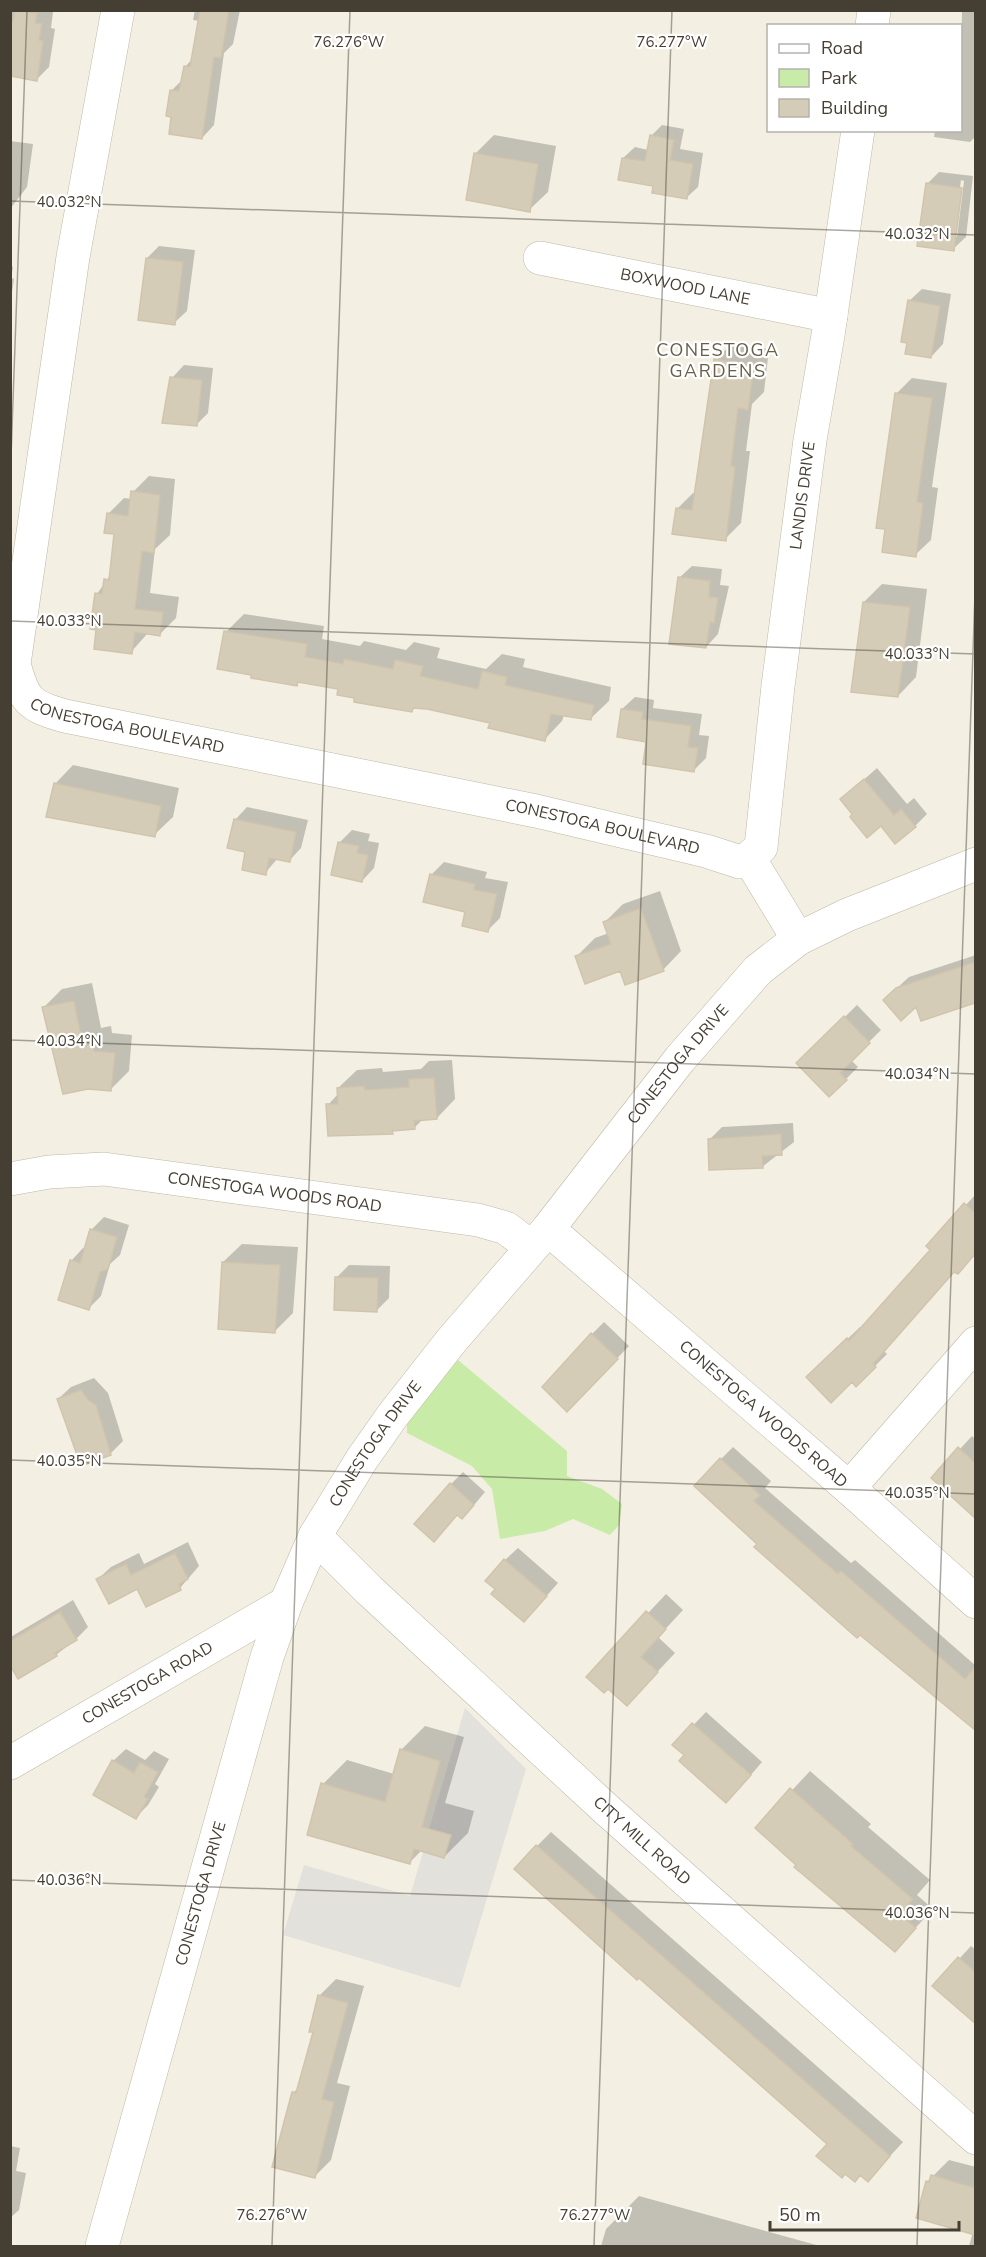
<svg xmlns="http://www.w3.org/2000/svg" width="986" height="2257" font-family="'Nunito Sans',sans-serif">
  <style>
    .green { fill: #c9eba8 }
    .parking { fill: #e3e1dc }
    .shadow { fill: #0003; fill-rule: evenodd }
    .building { fill: #d5ccb8; stroke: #d1c4ab; stroke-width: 1.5 }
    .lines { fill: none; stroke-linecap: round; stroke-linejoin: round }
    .minor-casing { stroke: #bfb8a5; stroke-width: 34 }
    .minor { stroke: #fff; stroke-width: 33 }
    .ticks { fill: none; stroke: #453f33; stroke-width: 1.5; stroke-opacity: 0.45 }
    .labels { text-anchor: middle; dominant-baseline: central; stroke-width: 4.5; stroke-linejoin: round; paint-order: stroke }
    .street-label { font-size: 16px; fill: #453f33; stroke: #fff }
    .neighbourhood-label { font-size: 18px; letter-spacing: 1.5px; fill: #695e49; stroke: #fff }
    .ticks-label { font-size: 15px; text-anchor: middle; fill: #453f33; stroke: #fff; stroke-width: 4.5; stroke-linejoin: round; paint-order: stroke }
  </style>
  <rect width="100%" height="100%" fill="#f3efe3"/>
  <path class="green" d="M458,1360L567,1451V1476L602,1489L622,1504L619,1525L610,1535L573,1519L545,1531L500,1539L492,1489L472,1466L407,1433V1417Z"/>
  <path class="parking" d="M465,1708L526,1769L460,1988L283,1935L304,1865L410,1896L423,1852L444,1858L451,1835L429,1829Z"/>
  <path class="shadow" d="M47,10L53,12L51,28L55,29L49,67L37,79L10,75V11Z
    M195,10H240L233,44L224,53L214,125L202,138L173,116L171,91L183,79L185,67L193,58L200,21L193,20Z
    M962,10H976V136L970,142L934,137L935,130H960Z
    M662,125L684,129L680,149L703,153L698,187L686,198L655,184L623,158L635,147L648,150L651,136Z
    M494,135L556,146L548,192L529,210L475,154Z
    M10,141L33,144L27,187L10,209Z
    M939,172L973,176L966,237L953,249L927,184ZM961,180L964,181L957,237H954Z
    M159,246L195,250L187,311L174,323L147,258Z
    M10,266L13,267L11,278L14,279L10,305Z
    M922,289L951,294L943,344L931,357L909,301Z
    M731,344L769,349L764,392L752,404L746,451H750L741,523L725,539L677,509L693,493L696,494L716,360Z
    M184,365L213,368L208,413L196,425L172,378Z
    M912,378L947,383L932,487L938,488L931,540L915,555L896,394Z
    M149,476L175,479L170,535L155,549L150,593L179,597L176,618L160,634L148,633L131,652L98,629L97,594L111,574L116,533L108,514L124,498L132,499L133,492Z
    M692,566L722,569L720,585L729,586L718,634L706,647L679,578Z
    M882,584L927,589L916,677L898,696L864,602Z
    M244,614L324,626L322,639L360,646L364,641L406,650L414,642L440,648L437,658L486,669L502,654L525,659L523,667L611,687L609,701L590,719L564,715L562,721L544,740L492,722L415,706L411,710L356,697L340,688L300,681L296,684L226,632Z
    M635,697L654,700L653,708L702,714L699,735L709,736L706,758L694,770L622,709Z
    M73,765L179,788L173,817L154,835L55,784Z
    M877,768L907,804L914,798L927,814L915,826L854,814L842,799Z
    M247,807L308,820L301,848L289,861L278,858L265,873L247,851L235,820Z
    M352,830L370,834L368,841L379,843L374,868L362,881L339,843Z
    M444,862L487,872L485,878L508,882L500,918L487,931L431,875Z
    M660,891L681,951L663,970L621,969L576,957L595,938L609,933L605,922L623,904Z
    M976,955V1002L922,1019L917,1005L896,989L909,977Z
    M92,983L101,1028L111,1026L112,1033L132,1035L129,1071L110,1090L43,1008L62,989Z
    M857,1005L881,1030L851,1060L858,1067L846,1079L798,1063Z
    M452,1060L455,1099L437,1118L423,1119L414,1128L395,1129L392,1132L328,1105L338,1094V1088L357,1070L382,1068L383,1072L421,1069L429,1061Z
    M793,1123L794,1142L762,1167L710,1139L722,1127Z
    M976,1194V1253L955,1270L884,1351L887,1354L856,1385L852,1380L808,1377L860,1327L862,1329L932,1250L928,1246Z
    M104,1217L129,1225L120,1255L110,1264L101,1296L89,1308L71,1261L83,1248L86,1249L91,1230Z
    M242,1244L298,1247L293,1313L275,1331L223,1262Z
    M349,1265L390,1266L389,1298L377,1310L337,1277Z
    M604,1322L629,1346L567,1410L592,1334Z
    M94,1378L108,1393L123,1441L110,1454L58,1399L71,1387Z
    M972,1436L976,1440V1516L933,1478Z
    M733,1447L771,1481L765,1488L851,1563L855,1560L976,1666V1728L860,1633L759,1543L721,1459Z
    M463,1472L485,1492L474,1505L458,1514L434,1540L451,1484Z
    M188,1542L199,1566L180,1588L138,1587L98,1579L111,1567L139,1553L144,1564Z
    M518,1548L558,1583L536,1608L505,1560Z
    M666,1594L683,1610L658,1637L675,1653L645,1685L608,1686L588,1677Z
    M73,1600L88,1627L76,1639L56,1655L10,1662V1638L14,1635Z
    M706,1712L762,1762L739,1789L674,1745Z
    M425,1726L464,1737L445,1803L474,1811L468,1833L444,1857L422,1850L409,1863L323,1784L347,1760L394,1774L401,1750Z
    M126,1749L145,1760L154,1751L169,1759L155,1784L159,1787L148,1805L136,1817L113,1761Z
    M810,1771L871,1824L868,1827L930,1880L917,1895L933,1909L895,1950L757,1828Z
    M551,1832L903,2142L868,2180L829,2144L537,1846Z
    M971,1946L976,1950V2021L934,1986Z
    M336,1979L364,1986L337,2083L350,2086L331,2160L314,2177L293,2093L300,2086L314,2031L319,1996Z
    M10,2146L20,2148L16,2171L26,2173L19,2210L10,2218Z
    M949,2160L976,2167V2246H969L973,2232L927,2182Z
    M639,2196L820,2246H601L606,2229Z"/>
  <path class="building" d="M15,10L37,13L35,23L42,24L39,40L43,41L37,81L10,76V21H13Z
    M200,10H229L221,58L214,57L202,139L169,134L171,117L166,116L170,90L179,91L184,66L190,67Z
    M650,135L674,140L670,160L693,164L687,199L652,193L653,186L618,180L622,158L645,161Z
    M474,153L538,164L530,212L466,200Z
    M926,183L962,188L954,251L917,246Z
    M146,258L183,262L175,325L138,320Z
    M908,300L940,306L931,358L905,354L907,343L901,342Z
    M714,359L754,365L748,410L738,408L731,466L735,467L726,541L672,534L676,508L692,510Z
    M170,377L202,380L197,426L162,423Z
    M895,393L932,398L917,502L923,503L916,557L882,552L885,529L876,528Z
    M131,491L160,495L154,553L142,551L135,609L163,612L160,636L135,632L132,654L94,649L96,630L90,629L95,593L102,594L104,579L109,580L114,534L104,533L107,513L128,516Z
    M678,577L710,581L709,597L718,598L714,623L710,622L706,648L669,644Z
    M863,602L910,607L898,697L851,692Z
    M224,631L307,644L305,657L343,664L344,659L393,669L395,660L423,666L420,676L478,689L482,671L507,677L505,685L594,705L591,720L551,714L545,741L488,728L490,723L427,709L413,708L412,712L354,702V698L337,695L338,689L298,682L297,686L251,678V675L217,669Z
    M621,709L643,712L642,719L691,726L688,747L698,748L694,772L643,764L646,742L617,737Z
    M864,779L894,815L901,809L916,827L895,844L881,826L867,838L850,817L852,814L840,799Z
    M54,783L161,806L155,837L46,817Z
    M234,819L296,832L290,862L269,858L266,875L242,870L245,852L227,848Z
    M338,842L359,846L357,853L368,855L362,882L331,875Z
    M430,874L475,884L474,890L497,894L488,932L462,926L465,912L423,902Z
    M641,908L664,971L625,985L620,971L585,984L575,956L611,944L603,922Z
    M975,962V1003L921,1021L916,1007L901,1021L883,1000L896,988Z
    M74,1001L83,1046L93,1044L94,1051L115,1053L111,1091L88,1089L63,1094L42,1007Z
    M844,1016L870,1043L840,1073L847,1080L829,1097L796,1063Z
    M434,1078L437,1119L414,1121L415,1129L392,1131L393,1134L328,1136L326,1104H338L337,1088L364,1086L365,1090L409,1087V1079Z
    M781,1134L782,1155L762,1156L763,1168L709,1170L708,1139Z
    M964,1203L975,1213V1254L958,1274L954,1272L873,1364L876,1367L856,1387L852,1382L831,1403L806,1377L847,1338L849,1341L930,1250L926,1246Z
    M90,1229L117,1237L108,1269L100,1272L89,1310L58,1300L70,1260L80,1263Z
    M222,1262L280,1265L275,1333L218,1329Z
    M335,1277L378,1278L377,1312L334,1310Z
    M591,1333L618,1359L567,1412L542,1387Z
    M81,1390L88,1400L96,1405L111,1455L81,1466L57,1399Z
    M958,1447L975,1463V1518L931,1478Z
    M720,1458L760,1495L754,1501L838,1574L841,1571L965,1679L975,1667V1730L860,1635L857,1638L754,1547L757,1544L694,1486Z
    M450,1483L474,1505L462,1519L457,1515L434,1542L414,1524Z
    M175,1553L188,1579L179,1584L181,1590L146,1607L137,1589L109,1604L96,1579L126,1564L131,1575Z
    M504,1559L547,1596L524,1622L491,1594L495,1589L485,1581Z
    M646,1611L666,1629L641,1657L658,1672L627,1706L608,1689L604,1693L586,1677Z
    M60,1612L77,1640L55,1653L57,1656L18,1679L10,1665V1641Z
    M692,1723L751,1775L726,1803L679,1761L684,1755L672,1745Z
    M400,1749L440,1761L422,1827L451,1835L444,1858L414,1849L410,1864L307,1835L321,1783L385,1802Z
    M112,1760L134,1773L140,1762L158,1772L144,1797L148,1799L136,1819L93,1795Z
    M790,1788L853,1844L851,1846L913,1899L899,1914L916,1928L895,1952L794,1867L796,1865L755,1828Z
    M536,1845L890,2156L868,2182L860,2175L855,2182L845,2174L842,2178L816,2156L827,2144L639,1978L637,1980L514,1869Z
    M958,1957L975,1972V2023L932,1986Z
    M318,1995L348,2003L322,2099L334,2102L315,2178L272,2167L292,2092L296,2093L313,2032H309Z
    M931,2175L975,2188V2235L916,2218L926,2181L929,2182Z"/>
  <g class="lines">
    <g class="minor-casing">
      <g id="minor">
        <path id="s1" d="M118,10L73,257L14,664C24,701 29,706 65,716L536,811L706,851L740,862L749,858L761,847L778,686L810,440L828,335L858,130"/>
        <path d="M872,26L874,10"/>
        <path id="s2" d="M540,258L831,316"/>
        <path d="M749,858L798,939"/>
        <path id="s3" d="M10,1179L49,1172L104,1169L478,1220L506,1228L531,1247"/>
        <path id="s4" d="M548,1229L849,1488L976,1602"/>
        <path d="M849,1488L976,1343"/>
        <path id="s5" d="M315,1536L369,1590L607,1810L976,2138"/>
        <path id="s6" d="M10,1763L286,1603"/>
        <path id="s7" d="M102,2246L267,1657L286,1603L315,1536L362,1459L393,1415L452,1340L548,1229L680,1059L758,970L798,939L847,915L976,864"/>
      </g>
    </g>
    <use href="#minor" class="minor"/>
  </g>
  <path class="ticks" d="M10,201L976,235M10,485L27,10M10,621L976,654M10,1040L976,1074M10,1460L976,1494M10,1880L976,1913M272,2246L350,10M594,2246L672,10M917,2246L976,566"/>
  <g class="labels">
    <g class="street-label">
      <text stroke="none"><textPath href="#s2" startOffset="148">BOXWOOD LANE</textPath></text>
      <text stroke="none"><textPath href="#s1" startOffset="1812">LANDIS DRIVE</textPath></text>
      <text stroke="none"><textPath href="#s1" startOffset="804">CONESTOGA BOULEVARD</textPath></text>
      <text stroke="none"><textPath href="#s1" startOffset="1290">CONESTOGA BOULEVARD</textPath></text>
      <text stroke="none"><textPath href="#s7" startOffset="1338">CONESTOGA DRIVE</textPath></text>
      <text stroke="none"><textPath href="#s3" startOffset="267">CONESTOGA WOODS ROAD</textPath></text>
      <text stroke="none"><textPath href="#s4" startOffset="284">CONESTOGA WOODS ROAD</textPath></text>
      <text stroke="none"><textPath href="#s7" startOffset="852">CONESTOGA DRIVE</textPath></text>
      <text stroke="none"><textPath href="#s6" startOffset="159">CONESTOGA ROAD</textPath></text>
      <text stroke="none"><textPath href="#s5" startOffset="447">CITY MILL ROAD</textPath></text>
      <text stroke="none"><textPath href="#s7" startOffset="366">CONESTOGA DRIVE</textPath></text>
    </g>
    <g class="neighbourhood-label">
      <text x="718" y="350">CONESTOGA<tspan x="718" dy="21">GARDENS</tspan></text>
    </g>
  </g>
  <g class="ticks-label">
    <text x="349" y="47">76.276°W</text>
    <text x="672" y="47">76.277°W</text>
    <text x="69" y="207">40.032°N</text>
    <text x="917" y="239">40.032°N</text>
    <text x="69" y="626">40.033°N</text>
    <text x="917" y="659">40.033°N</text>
    <text x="69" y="1046">40.034°N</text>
    <text x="917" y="1079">40.034°N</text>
    <text x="69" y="1466">40.035°N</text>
    <text x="917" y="1498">40.035°N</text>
    <text x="69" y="1885">40.036°N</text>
    <text x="917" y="1918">40.036°N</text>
    <text x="272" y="2220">76.276°W</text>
    <text x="595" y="2220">76.277°W</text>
  </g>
  <rect width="986" height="2257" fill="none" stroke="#453f33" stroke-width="24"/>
  <rect x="767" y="24" width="195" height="108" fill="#ffffff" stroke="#b5b2ad" stroke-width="1.5"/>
  <rect x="779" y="44" width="30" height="9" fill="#ffffff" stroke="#b5b2ad" stroke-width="1.5"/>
  <text x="821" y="54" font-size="18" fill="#453f33">Road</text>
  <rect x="779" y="69" width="30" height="18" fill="#c9eba8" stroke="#b5b2ad" stroke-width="1.5"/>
  <text x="821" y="84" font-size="18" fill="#453f33">Park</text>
  <rect x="779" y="99" width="30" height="18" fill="#d5ccb8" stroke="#b5b2ad" stroke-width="1.5"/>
  <text x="821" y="114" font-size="18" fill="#453f33">Building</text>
  <path d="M770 2221v9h189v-9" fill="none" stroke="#453f33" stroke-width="3"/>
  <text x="779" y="2221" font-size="18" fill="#453f33" stroke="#ffffff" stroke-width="4.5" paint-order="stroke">50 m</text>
</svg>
